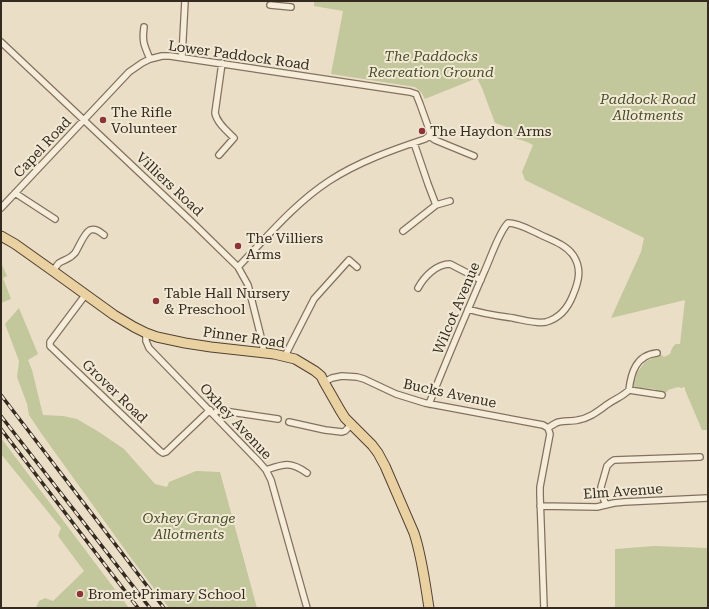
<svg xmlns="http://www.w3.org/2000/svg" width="709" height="609" font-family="'Roboto Serif',serif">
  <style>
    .green { fill: #c3c79c }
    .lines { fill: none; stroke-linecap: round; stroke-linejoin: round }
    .minor-casing { stroke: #83715e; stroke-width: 8 }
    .primary-casing { stroke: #524032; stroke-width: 11 }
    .minor { stroke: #f5ecd9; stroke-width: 5.5 }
    .primary { stroke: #e9d1a2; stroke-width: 9 }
    .rail-casing { stroke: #352a20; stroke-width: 3.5 }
    .rail { stroke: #f2e9d5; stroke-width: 2; stroke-dasharray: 6; stroke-linecap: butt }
    .poi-dot { fill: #8c3437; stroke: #f2e9d5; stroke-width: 1.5 }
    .labels { text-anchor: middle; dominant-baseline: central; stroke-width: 4; stroke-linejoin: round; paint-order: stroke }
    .street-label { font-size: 14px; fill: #352a20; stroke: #f2e9d5 }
    .park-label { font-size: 14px; font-style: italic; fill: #474f29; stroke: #f2e9d5 }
    .poi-label { font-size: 14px; fill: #352a20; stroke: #f2e9d5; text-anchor: start }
  </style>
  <rect width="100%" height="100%" fill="#eadec7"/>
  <path class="green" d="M314,1H708V430H702L685,390V387L681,388L678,387L668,390L667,392H657L655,389L644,388L642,390L634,389L632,385V382L635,380L637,373L645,362L651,359L653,356L662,355L664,357L670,354C671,351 673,345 676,344H680L685,300L611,318L641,252L644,238L525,180L522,172L533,145L527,142L505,135L507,127L495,123L482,88L477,78L425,99L421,92L415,87L331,74L343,11L314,6Z
    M2,265L7,276L3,278L11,299L1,303V266Z
    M19,308L38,354L28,360L32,370L43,415L63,416L77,419L99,432L124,449L155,484L167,487L169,482L196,471L220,472L257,608H169L131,558L41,433L29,415L27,404L17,377L19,361L5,324Z
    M1,438L129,608H36L39,601L45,598L53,601L84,571L58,536L61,528L1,454Z
    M654,546L708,548V608H615V549Z"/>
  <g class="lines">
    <g class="minor-casing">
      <path id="minor" d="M270,5L291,7
        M144,27C142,42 144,45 150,59
        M1,42L194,224L238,267L248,285L263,345V352
        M182,57L185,1
        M429,136L435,140L474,156
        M414,143L428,184L436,205
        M219,155L234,138C227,131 217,123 215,113L222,63
        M15,193L55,219
        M1,208L129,72L142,63L150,59L162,56H170L410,92L416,94L420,104L430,132L429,136L425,139C392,150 358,162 329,181C294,204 267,237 238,267
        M403,231L436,205L450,201
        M53,271C55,268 57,265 59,263C65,259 69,260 75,253C79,247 84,233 90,230C96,228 100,232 104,235
        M418,288C424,277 436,264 450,264L481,280
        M86,294L50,342V346L160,451L163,453L166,452L210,410
        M146,333V341L149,348L260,463L266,470L271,480L307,608
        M285,356L291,344L314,299L349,260L357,267
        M324,382L332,378L342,376L357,377L364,379L396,394L425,403L543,425L548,428
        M629,390C631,373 636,355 657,353
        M429,404C447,359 466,314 485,270C491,257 499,232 508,223C519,223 530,230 539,234C551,240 565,244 573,255C582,268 579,281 573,295C568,308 560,318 546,322C536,324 524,320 513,318C498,316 483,314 468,309
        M214,414L217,411H224L278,419
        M289,422L325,430L342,432L345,431L351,425
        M548,428C551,426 554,424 556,423C563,420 571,422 578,420C590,418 598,411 608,404C615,399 622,397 629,390L662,395
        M266,470C284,464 290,461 307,473
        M606,505L602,495L601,487L607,466L611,462L614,460L700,457
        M540,506L597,507L614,503L624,502L708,498
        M544,608L540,495V487L550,434L548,428"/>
    </g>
    <g class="primary-casing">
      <path id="primary" d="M1,236L15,244L53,271L114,315L134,327L146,333L157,337L185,343L211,347L274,354L295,359L315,371L321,376L324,382L340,410L345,418L372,445L378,453L385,466L414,533C422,557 425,583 429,608"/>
    </g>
    <use href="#minor" class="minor"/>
    <use href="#primary" class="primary"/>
    <g class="rail-casing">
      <path id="rail" d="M1,395L164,608
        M1,416L150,608
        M1,429L138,608"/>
    </g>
    <use href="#rail" class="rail"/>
  </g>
  <g class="poi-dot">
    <circle cx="103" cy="120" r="4"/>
    <circle cx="422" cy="131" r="4"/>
    <circle cx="238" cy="246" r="4"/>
    <circle cx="156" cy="301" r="4"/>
    <circle cx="80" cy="594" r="4"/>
  </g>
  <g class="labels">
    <g class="street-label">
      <text transform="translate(239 55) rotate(8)">Lower Paddock Road</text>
      <text transform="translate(42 147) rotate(-47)">Capel Road</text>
      <text transform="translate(170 184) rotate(43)">Villiers Road</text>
      <text transform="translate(456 308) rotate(-67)">Wilcot Avenue</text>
      <text transform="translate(244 337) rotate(8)">Pinner Road</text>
      <text transform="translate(115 391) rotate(44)">Grover Road</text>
      <text transform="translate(450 393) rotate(12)">Bucks Avenue</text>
      <text transform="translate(236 421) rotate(47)">Oxhey Avenue</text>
      <text transform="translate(623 491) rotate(-4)">Elm Avenue</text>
    </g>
    <g class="park-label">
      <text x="431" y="56">The Paddocks<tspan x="431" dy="16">Recreation Ground</tspan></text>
      <text x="648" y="99">Paddock Road<tspan x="648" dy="16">Allotments</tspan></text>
      <text x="189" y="518">Oxhey Grange<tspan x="189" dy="16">Allotments</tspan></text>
    </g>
    <g class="poi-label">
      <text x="111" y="112">The Rifle<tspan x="111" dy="16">Volunteer</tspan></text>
      <text x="430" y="131">The Haydon Arms</text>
      <text x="246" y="238">The Villiers<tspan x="246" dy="16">Arms</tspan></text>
      <text x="164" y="293">Table Hall Nursery<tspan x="164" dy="16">&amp; Preschool</tspan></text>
      <text x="88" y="594">Bromet Primary School</text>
    </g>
  </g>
  <rect width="709" height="609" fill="none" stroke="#352a20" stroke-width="4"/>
</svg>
